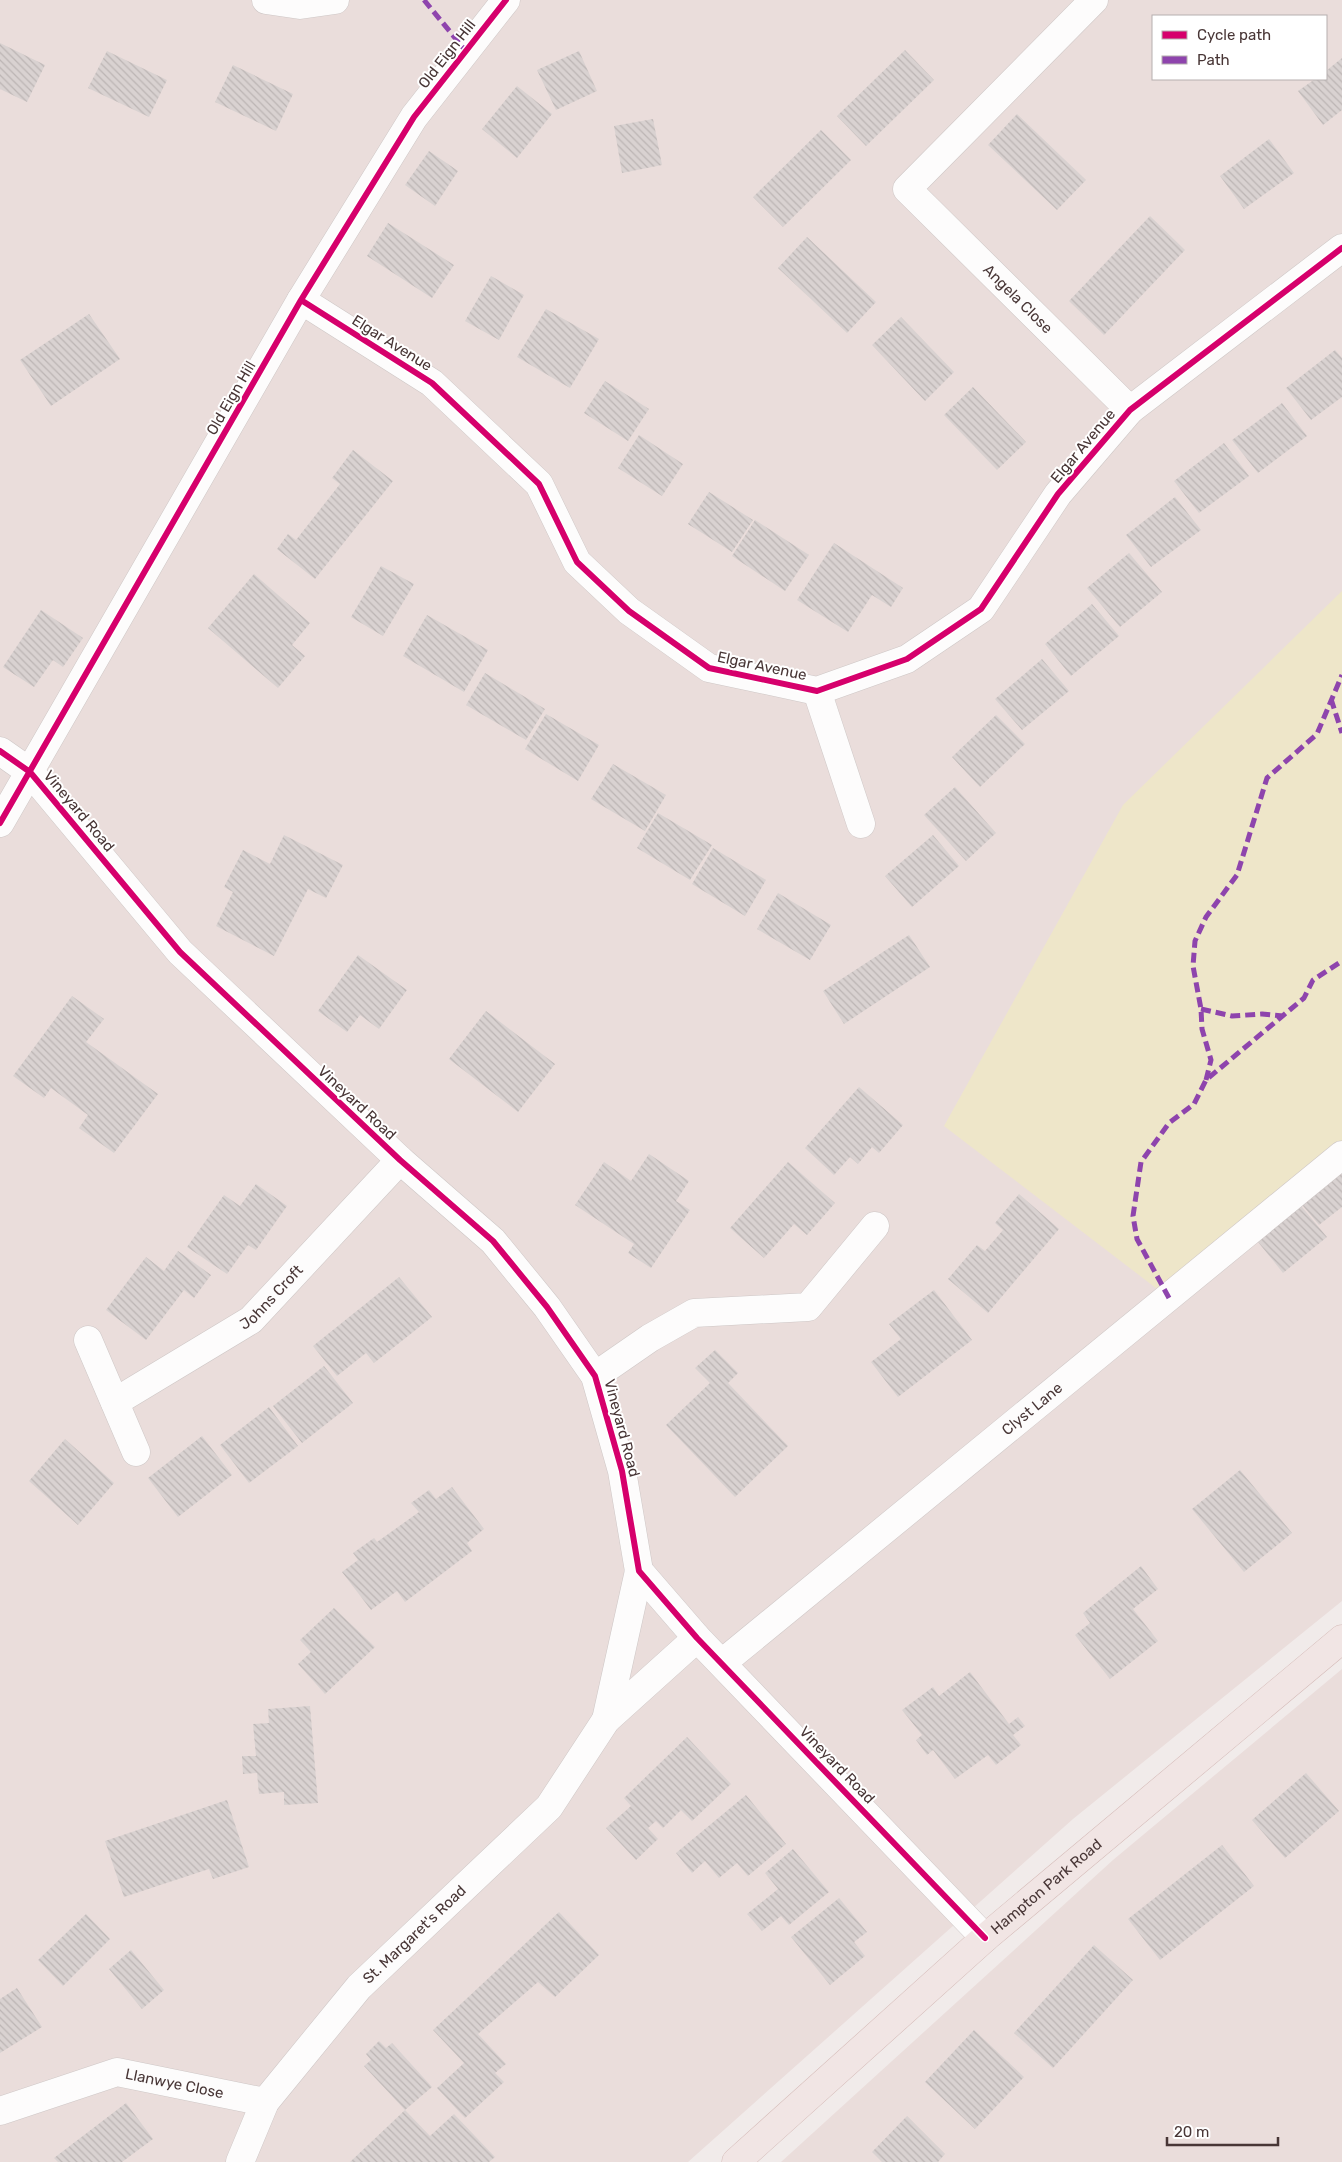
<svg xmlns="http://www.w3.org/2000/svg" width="1342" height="2162" font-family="Rubik,sans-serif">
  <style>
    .residential { fill: #eadddb; fill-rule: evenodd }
    .grass { fill: #eee6c9 }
    .building { fill: url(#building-back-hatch) }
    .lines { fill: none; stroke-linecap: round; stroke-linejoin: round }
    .minor-casing { stroke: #cec7c6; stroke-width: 29 }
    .major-casing { stroke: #d4bab7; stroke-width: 29 }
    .minor { stroke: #fdfcfc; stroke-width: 28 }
    .major { stroke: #f1e5e4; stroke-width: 28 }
    .quiet { stroke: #8e44ad; stroke-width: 5; stroke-dasharray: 10 5; stroke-linecap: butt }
    .cycleway-casing { stroke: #fff; stroke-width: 9 }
    .cycleway { stroke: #d6006c; stroke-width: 6 }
    .labels { text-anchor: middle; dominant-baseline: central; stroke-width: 4; stroke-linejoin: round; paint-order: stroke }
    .street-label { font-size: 15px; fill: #483636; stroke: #fff }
  </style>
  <defs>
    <pattern id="building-back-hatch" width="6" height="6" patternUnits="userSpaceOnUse" patternTransform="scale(1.25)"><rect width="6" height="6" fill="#d9d2d1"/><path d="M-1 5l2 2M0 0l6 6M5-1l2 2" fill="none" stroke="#bcb5b4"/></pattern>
  </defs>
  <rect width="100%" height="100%" fill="#f1ebea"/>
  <path class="residential" d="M0,0H1342V1601L1073,1819L688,2162H0ZM1153,16H1326V79H1153Z
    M1342,1669V2162H781L1113,1860Z"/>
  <path class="grass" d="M1342,591V1155L1169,1298L944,1126L1123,805Z"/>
  <path class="building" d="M0,43L45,65L27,102L0,89Z
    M905,50L934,80L866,146L837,116Z
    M107,51L167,80L149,117L88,88Z
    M579,51L597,91L556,110L537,70Z
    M1342,58V110L1323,125L1298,91L1315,79H1326V71Z
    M233,65L293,94L276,131L215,102Z
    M517,86L552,114L517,158L482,129Z
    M1017,114L1086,180L1057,210L988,145Z
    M653,119L662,165L622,173L614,126Z
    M821,130L851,160L783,227L753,197Z
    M1269,139L1294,173L1244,209L1220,176Z
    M429,151L458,171L435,206L405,185Z
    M1150,216L1185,250L1104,335L1069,301Z
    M388,223L454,265L432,298L367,256Z
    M807,237L876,302L847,333L778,268Z
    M491,276L524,295L499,340L465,321Z
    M546,309L599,339L570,388L517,357Z
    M89,314L120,359L51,406L20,360Z
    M901,317L954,372L925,401L872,345Z
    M1335,350L1342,358V397L1311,420L1286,388Z
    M605,381L649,409L628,441L584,413Z
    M973,387L1026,442L997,470L944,415Z
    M1282,403L1307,436L1258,473L1232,440Z
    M639,435L683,464L662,496L618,468Z
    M1224,443L1249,476L1199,513L1174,481Z
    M353,450L393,481L315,579L277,549L288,534L296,540L340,484L332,478Z
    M709,492L753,520L732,552L688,524Z
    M1175,497L1201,530L1151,567L1126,535Z
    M755,520L809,555L785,591L732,556Z
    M834,543L903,588L891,607L872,595L848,632L797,600Z
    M1129,553L1162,592L1120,627L1087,588Z
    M381,566L414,584L383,636L351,617Z
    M254,574L310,623L292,645L305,656L278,688L208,628Z
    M1092,604L1119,636L1071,676L1045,644Z
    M41,610L83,638L63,667L53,660L34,687L3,667Z
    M427,615L488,650L464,692L403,656Z
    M1042,659L1069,691L1022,730L995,699Z
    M485,673L545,709L526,740L466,705Z
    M546,714L599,745L578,781L525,749Z
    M996,715L1025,744L980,787L952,757Z
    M613,764L666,795L645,831L591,799Z
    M955,787L996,833L966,861L924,815Z
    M658,813L712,845L690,880L637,848Z
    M284,835L343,865L326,898L308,889L274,956L216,926L233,892L224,887L243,850L270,864Z
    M933,835L959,866L912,907L885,876Z
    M713,848L766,880L745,916L692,884Z
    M778,893L831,925L810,960L757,929Z
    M909,935L930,967L844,1024L823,991Z
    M358,955L407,990L379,1029L360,1015L347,1032L318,1011Z
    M72,996L104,1019L86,1042L158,1094L114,1153L79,1128L88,1115L51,1088L44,1098L13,1076Z
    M486,1011L555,1064L518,1112L449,1059Z
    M859,1087L903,1125L879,1153L872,1147L858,1164L850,1157L834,1175L805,1148Z
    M649,1154L689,1181L676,1201L690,1210L651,1268L628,1253L634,1244L575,1205L604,1162L631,1181Z
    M788,1162L835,1203L807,1235L794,1224L764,1258L730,1228Z
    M1342,1164V1207L1319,1225L1298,1200Z
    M256,1184L287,1206L256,1250L248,1245L227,1274L187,1247L224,1195L240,1206Z
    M1019,1194L1059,1229L988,1313L948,1279L977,1245L985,1251L1003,1230L995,1223Z
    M1297,1201L1327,1237L1283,1273L1254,1237Z
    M178,1251L211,1275L194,1298L184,1290L146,1340L106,1310L146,1257L164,1271Z
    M399,1277L432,1317L374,1363L366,1353L337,1376L313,1346Z
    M934,1290L972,1340L898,1397L871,1362L901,1339L889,1324Z
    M715,1350L738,1373L728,1383L788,1446L735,1497L666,1425L710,1383L695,1368Z
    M324,1366L353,1403L302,1443L273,1406Z
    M269,1407L298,1446L249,1483L220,1445Z
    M202,1436L232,1475L178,1517L148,1478Z
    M65,1439L114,1483L78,1525L29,1481Z
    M1240,1470L1292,1533L1244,1572L1192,1509Z
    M452,1487L484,1529L467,1543L472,1551L405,1602L397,1591L371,1610L342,1572L358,1560L353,1553L374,1538L377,1542L419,1512L411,1503L429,1490L436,1499Z
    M1141,1566L1158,1589L1133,1609L1158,1641L1110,1679L1075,1635L1090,1623L1083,1613Z
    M334,1608L375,1647L325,1694L298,1664L311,1652L300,1640Z
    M970,1672L1009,1724L1018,1717L1025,1726L1013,1735L1021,1745L996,1765L988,1755L955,1779L933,1750L927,1755L916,1740L922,1735L902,1710L933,1687L939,1696Z
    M310,1706L318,1803L284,1805V1792L259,1794L257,1773L243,1774L242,1756H256L253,1724L269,1723L268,1709Z
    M687,1737L731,1784L692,1821L681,1810L663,1828L656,1821L648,1828L658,1839L636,1860L606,1828L631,1806L624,1798Z
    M1306,1773L1339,1811L1285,1858L1252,1820Z
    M746,1795L786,1844L748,1876L737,1863L719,1878L705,1861L692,1873L676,1853Z
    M227,1800L249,1867L213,1879L209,1869L124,1897L105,1841Z
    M1222,1845L1254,1886L1160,1960L1128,1919Z
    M793,1849L829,1892L789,1925L781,1916L762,1931L747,1914L778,1889L765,1873Z
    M839,1898L867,1932L854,1942L865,1956L830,1985L791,1937Z
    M559,1912L599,1955L555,1997L538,1982L478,2034L506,2064L495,2073L504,2082L465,2118L437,2088L464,2063L433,2030Z
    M86,1914L110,1939L63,1986L38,1960Z
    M1094,1945L1133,1980L1053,2068L1014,2033Z
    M131,1950L164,1990L142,2009L109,1969Z
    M17,1988L42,2027L0,2053V1999Z
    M974,2030L1024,2077L975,2129L925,2082Z
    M379,2041L386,2048L392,2043L432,2087L405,2110L364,2066L371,2060L366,2054Z
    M126,2103L153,2139L122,2162H58L54,2158Z
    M405,2110L430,2136L454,2114L495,2157L489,2162H350Z
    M907,2116L945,2154L938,2162H882L872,2152Z"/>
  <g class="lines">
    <g class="minor-casing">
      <g id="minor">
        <path d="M266,0L300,5L335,0"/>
        <path id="s1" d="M1094,0L907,189L1130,410"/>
        <path d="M301,300L432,383L539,484L577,562L629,611L709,668L817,691L907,659L981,609L1058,494L1130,410L1342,248"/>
        <path d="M817,691L861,824"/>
        <path d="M0,751L30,772L180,952L400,1160L493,1241L547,1307L595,1376L622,1471L639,1571L697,1638L985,1938"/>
        <path d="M0,823L301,300L414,117L506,0"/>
        <path d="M88,1340L136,1452"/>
        <path d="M595,1376L650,1338L694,1313L808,1307L875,1226"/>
        <path id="s2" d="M115,1402L251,1320L400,1160"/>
        <path id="s3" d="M722,1663L1342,1155"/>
        <path d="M606,1720L639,1571"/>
        <path id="s4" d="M0,2111L117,2072L265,2102"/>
        <path id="s5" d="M240,2162L265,2102L359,1987L549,1807L606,1720L697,1638"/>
      </g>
    </g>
    <g class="major-casing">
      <g id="major">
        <path id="s6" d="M736,2162L985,1938L1342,1639"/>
      </g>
    </g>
    <use href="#minor" class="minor"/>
    <use href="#major" class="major"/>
    <path class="quiet" d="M424,0L465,50
      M1331,699L1342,733
      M1201,1009L1232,1016L1262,1014L1283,1016
      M1206,1080L1211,1060L1202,1029L1201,1009L1193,966L1195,941L1206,917L1237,875L1267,778L1317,734L1342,675
      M1169,1298L1137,1239L1133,1216L1141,1162L1169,1123L1194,1104L1206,1080L1304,998L1313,980L1342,961"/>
    <g class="cycleway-casing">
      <path id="cycleway" d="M301,300L432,383L539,484L577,562L629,611L709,668L817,691L907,659L981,609L1058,494L1130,410L1342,248
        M0,751L30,772L180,952L400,1160L493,1241L547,1307L595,1376L622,1471L639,1571L697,1638L985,1938
        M0,823L301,300L414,117L506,0"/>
    </g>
    <use href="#cycleway" class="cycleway"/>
  </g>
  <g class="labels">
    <g class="street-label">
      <text transform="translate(447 54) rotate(-52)">Old Eign Hill</text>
      <text stroke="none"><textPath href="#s1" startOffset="422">Angela Close</textPath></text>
      <text transform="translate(392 343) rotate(32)">Elgar Avenue</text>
      <text transform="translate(231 398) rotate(-60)">Old Eign Hill</text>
      <text transform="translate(1083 446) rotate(-50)">Elgar Avenue</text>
      <text transform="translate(762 666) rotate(12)">Elgar Avenue</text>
      <text transform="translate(79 811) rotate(50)">Vineyard Road</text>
      <text transform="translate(357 1103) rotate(43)">Vineyard Road</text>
      <text stroke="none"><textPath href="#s2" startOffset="189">Johns Croft</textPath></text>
      <text stroke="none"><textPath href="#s3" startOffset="401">Clyst Lane</textPath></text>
      <text transform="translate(622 1428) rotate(75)">Vineyard Road</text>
      <text transform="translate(837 1765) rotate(46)">Vineyard Road</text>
      <text stroke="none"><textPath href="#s6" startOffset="415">Hampton Park Road</textPath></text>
      <text stroke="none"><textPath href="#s5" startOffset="290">St. Margaret's Road</textPath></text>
      <text stroke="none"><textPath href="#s4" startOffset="182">Llanwye Close</textPath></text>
    </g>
  </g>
  <rect x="1152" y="15" width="175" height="65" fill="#ffffff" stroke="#b6afaf"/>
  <rect x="1162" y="31" width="25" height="8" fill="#d6006c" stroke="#b6afaf"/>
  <text x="1197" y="40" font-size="15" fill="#483636">Cycle path</text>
  <rect x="1162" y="56" width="25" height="8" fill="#8e44ad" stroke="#b6afaf"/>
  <text x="1197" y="65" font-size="15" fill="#483636">Path</text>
  <path d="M1167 2137v8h111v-8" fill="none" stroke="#483636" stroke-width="2.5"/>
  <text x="1174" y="2137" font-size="15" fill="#483636" stroke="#ffffff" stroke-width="4" paint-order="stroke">20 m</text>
</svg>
